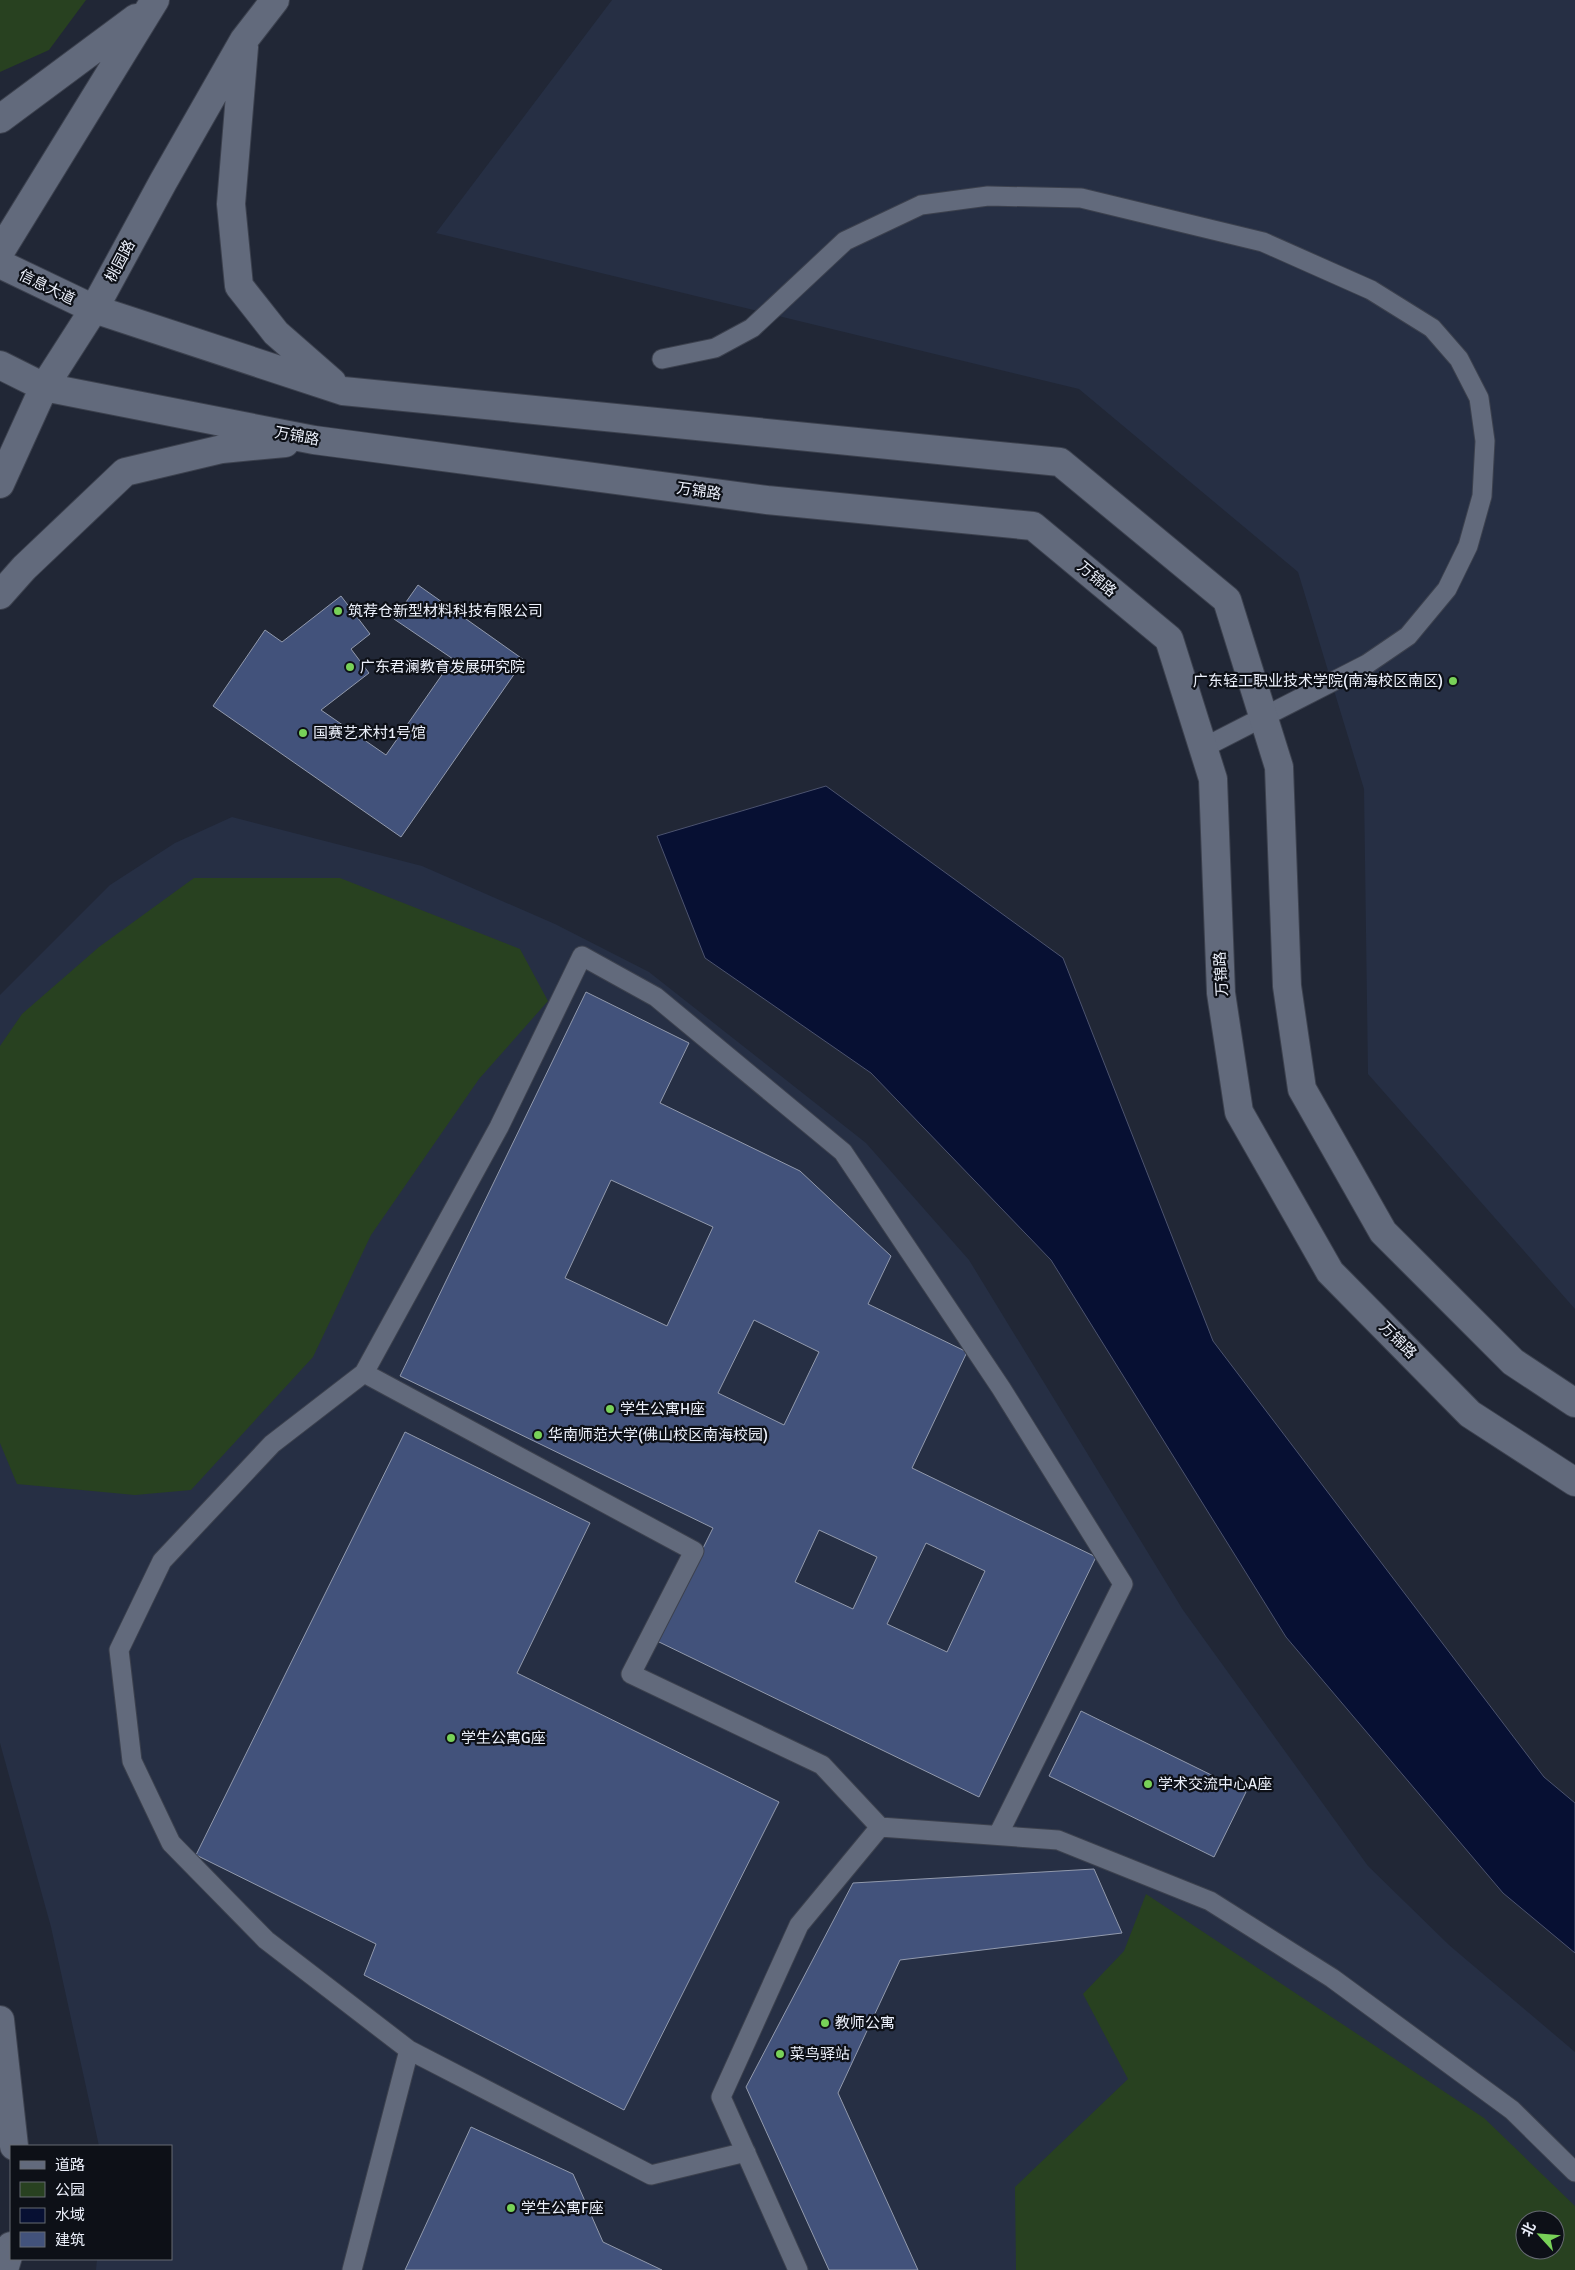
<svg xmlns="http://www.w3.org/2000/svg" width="1575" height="2270" font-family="Signika,'Noto Sans SC',sans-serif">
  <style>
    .built { fill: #262f44; fill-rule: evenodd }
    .green { fill: #284120; fill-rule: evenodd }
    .water { fill: #071033; stroke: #4c536f }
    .building { fill: #42527b; stroke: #929aad; fill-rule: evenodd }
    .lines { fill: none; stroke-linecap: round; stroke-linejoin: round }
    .lane-casing { stroke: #3c414e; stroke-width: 21 }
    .secondary-casing { stroke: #3c414e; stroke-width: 30 }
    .lane { stroke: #626a7c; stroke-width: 19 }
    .secondary { stroke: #626a7c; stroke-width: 28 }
    .poi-dot { fill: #78d158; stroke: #0d1017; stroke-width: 2 }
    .labels { text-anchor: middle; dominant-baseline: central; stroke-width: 4.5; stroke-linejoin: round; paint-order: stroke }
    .street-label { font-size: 15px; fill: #ecf0fb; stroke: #0d1017 }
    .poi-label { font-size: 15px; fill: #ecf0fb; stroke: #0d1017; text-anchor: start }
  </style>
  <rect width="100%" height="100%" fill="#212736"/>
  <path class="built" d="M612,0H1575V1309L1368,1074L1364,789L1298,572L1079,389L436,233Z
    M232,817L422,866L555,924L649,972L866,1143L969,1260L1183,1610L1368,1866L1449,1945L1575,2052V2270H96L97,2259H171V2146H99L51,1927L0,1743V995L110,885L175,843ZM1525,2220H1555V2250H1525Z"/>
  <path class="green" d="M0,0H86L49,50L0,72Z
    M194,878H340L520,949L548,1001L479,1079L371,1235L313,1357L191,1490L135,1495L17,1484L0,1443V1046L22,1014L99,947Z
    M1146,1894L1484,2118L1575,2206V2270H1016L1015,2187L1128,2079L1083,1994L1124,1951ZM1525,2220H1555V2250H1525Z"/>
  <path class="water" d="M826,786L1063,958L1213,1341L1544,1777L1575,1803V1953L1503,1893L1286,1637L1051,1260L871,1073L705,958L657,836Z"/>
  <path class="building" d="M418,585L524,660L401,837L213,706L265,630L282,642L341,596L370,634L351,649L369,673L321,710L386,755L453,659L394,619Z
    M586,992L689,1043L660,1103L800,1171L891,1256L868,1304L967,1352L912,1468L1096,1557L979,1797L657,1641L713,1528L400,1376ZM611,1180L713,1227L667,1326L565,1278ZM754,1320L819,1352L784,1425L718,1393ZM819,1530L877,1557L853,1609L795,1582ZM926,1543L985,1571L947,1652L887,1624Z
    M405,1432L590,1523L517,1673L779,1802L624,2110L364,1975L376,1944L196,1855Z
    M1081,1711L1246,1792L1214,1857L1049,1776Z
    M1094,1869L1122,1933L900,1960L838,2093L918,2270H829L746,2087L853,1883Z
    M471,2127L573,2174L603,2242L662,2270H405Z"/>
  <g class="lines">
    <g class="lane-casing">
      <path id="lane" d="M662,359L715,348L752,328L845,241L921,205L988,196L1081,198L1263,242L1371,290L1432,328L1459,359L1479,398L1485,441L1482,496L1468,546L1447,589L1408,636L1367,664L1203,748
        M364,1373L499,1127L582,956L656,997L843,1152L1001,1388L1123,1584L998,1835
        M746,2152L651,2175L409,2050L266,1940L171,1843L132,1761L119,1650L162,1561L272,1444L364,1373L694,1551L631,1674L822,1765L880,1827
        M352,2270L409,2050
        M798,2270L721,2097L799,1925L880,1827L1058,1840L1210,1901L1332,1978L1512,2110L1575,2172"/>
    </g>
    <g class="secondary-casing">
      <path id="secondary" d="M244,47L231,204L239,286L276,333L332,382
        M0,119L136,18
        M0,252L155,0
        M0,264L94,309L343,391L1060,462L1227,600L1279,767L1287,986L1302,1089L1383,1232L1513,1362L1575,1403
        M0,365L44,387L314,440L767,500L1033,526L1169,639L1213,779L1221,993L1239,1112L1330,1272L1470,1414L1575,1482
        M0,484L44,387L94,309L163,182L244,40L275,0
        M0,595L24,568L125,472L222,449L285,443
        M0,2020L14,2146
        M4,2270L11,2246"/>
    </g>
    <use href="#lane" class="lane"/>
    <use href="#secondary" class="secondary"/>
  </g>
  <g class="poi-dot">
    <circle cx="338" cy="611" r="5"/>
    <circle cx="350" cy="667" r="5"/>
    <circle cx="1453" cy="681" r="5"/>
    <circle cx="303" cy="733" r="5"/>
    <circle cx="610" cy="1409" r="5"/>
    <circle cx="538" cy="1435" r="5"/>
    <circle cx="451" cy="1738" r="5"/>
    <circle cx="1148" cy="1784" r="5"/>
    <circle cx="825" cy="2023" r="5"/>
    <circle cx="780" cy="2054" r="5"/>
    <circle cx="511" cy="2208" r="5"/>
  </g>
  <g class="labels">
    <g class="street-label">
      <text transform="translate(120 261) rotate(-62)">桃园路</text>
      <text transform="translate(47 287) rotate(26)">信息大道</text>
      <text transform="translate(297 436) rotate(10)">万锦路</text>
      <text transform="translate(699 491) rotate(8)">万锦路</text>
      <text transform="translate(1097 579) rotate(40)">万锦路</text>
      <text transform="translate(1221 974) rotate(-93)">万锦路</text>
      <text transform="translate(1398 1340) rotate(45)">万锦路</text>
    </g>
    <g class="poi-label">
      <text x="348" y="611">筑荐仓新型材料科技有限公司</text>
      <text x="360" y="667">广东君澜教育发展研究院</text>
      <text x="1443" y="681" text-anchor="end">广东轻工职业技术学院(南海校区南区)</text>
      <text x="313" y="733">国赛艺术村1号馆</text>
      <text x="620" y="1409">学生公寓H座</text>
      <text x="548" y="1435">华南师范大学(佛山校区南海校园)</text>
      <text x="461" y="1738">学生公寓G座</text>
      <text x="1158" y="1784">学术交流中心A座</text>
      <text x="835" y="2023">教师公寓</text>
      <text x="790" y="2054">菜鸟驿站</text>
      <text x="521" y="2208">学生公寓F座</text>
    </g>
  </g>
  <rect x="10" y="2145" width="162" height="115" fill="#0d1017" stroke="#666a72"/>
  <rect x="20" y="2161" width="25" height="8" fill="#626a7c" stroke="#666a72"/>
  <text x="55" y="2170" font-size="15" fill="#ecf0fb">道路</text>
  <rect x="20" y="2182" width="25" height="15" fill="#284120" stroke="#666a72"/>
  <text x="55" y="2195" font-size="15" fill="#ecf0fb">公园</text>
  <rect x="20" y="2208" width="25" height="15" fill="#071033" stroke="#666a72"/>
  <text x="55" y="2220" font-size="15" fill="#ecf0fb">水域</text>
  <rect x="20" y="2232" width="25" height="15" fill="#42527b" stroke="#666a72"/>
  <text x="55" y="2245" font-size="15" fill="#ecf0fb">建筑</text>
  <g transform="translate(1540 2235) rotate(296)"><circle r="24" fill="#0d1017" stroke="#666a72"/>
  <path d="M0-4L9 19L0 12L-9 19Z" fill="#78d158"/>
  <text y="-8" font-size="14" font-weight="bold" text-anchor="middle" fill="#ecf0fb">北</text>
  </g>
</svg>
